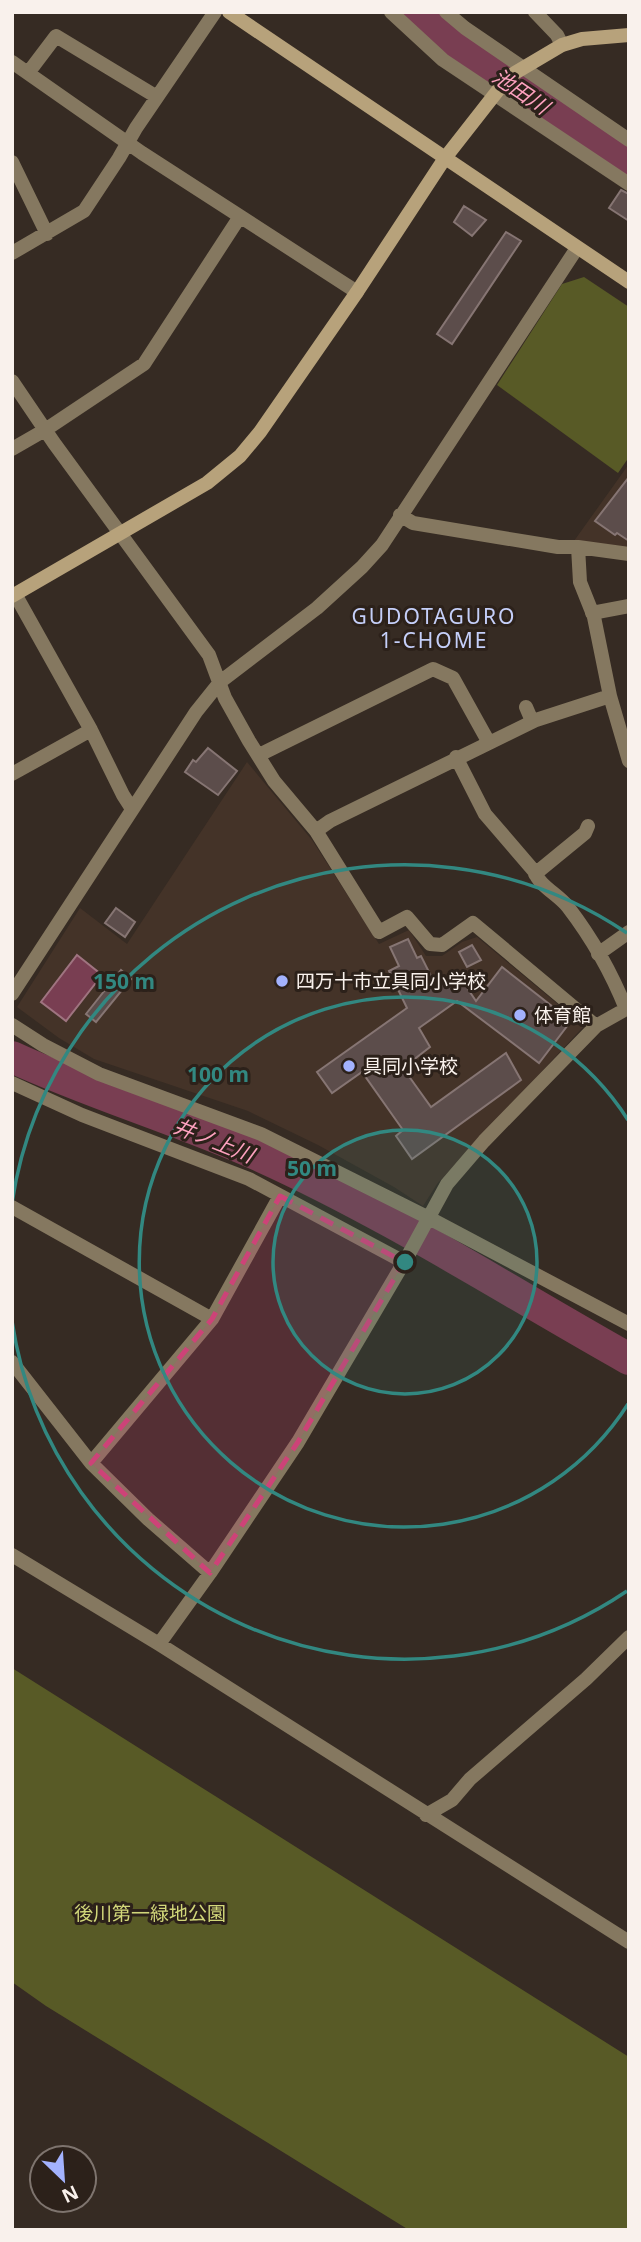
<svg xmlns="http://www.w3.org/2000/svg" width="641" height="2242" font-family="'Noto Sans','Noto Sans JP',sans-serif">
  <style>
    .built { fill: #443328 }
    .green { fill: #585a26 }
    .water { fill: #793e52; stroke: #9f7480; stroke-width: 2 }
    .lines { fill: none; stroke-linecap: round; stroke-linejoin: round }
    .river { stroke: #793e52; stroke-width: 32 }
    .building { fill: #5c4d4b; stroke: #867573; stroke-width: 2 }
    .street { stroke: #857860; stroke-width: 14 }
    .secondary { stroke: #b7a27b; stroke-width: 14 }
    .marked { fill: #cd4378; fill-opacity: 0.2; stroke: #cd4378; stroke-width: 5; stroke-dasharray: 14 9; stroke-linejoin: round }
    .ring { fill: none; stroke: #328881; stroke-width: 3.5 }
    .poi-dot { fill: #a3b2fd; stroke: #2c211a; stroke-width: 2.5 }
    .labels { text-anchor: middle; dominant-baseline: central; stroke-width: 6; stroke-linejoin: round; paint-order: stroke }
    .poi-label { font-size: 19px; fill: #f9f1ec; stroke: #2c211a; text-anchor: start }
    .park-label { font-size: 19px; fill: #d2d77a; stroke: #2c211a }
    .water-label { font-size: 21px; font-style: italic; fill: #fea1bf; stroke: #2c211a }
    .neighbourhood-label { font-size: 21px; letter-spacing: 2px; fill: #c5cff9; stroke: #2c211a }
    .centre { fill: #328881; stroke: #2c211a; stroke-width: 3.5 }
    .ring-label { font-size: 21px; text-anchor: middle; font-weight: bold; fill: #328881; stroke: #2c211a; stroke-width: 6; stroke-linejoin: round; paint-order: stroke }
  </style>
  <rect width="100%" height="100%" fill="#362b23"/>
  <path class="built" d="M629,464V547L574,541Z
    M247,762L312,840L379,944L409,930L426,956H442L462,942L477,937L584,1026L437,1184L423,1206L394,1187L318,1145L248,1111L94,1059L59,1038L17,1007L80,908L127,944Z"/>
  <path class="green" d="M584,277L629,307V457L618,473L497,385L562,284Z
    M12,1668L629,2057V2230H409L46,2006L12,1982Z"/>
  <path class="water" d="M77,955L102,975L66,1021L41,1002Z"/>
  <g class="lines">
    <path class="river" d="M417,12L427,23L484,66L629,164
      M12,1057C92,1094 178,1119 258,1155C387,1213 506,1290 629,1359"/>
  </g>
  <path class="building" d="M621,190L629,194V221L609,208Z
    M464,206L486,220L472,236L454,222Z
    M506,232L521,241L452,344L437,334Z
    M629,477V541L617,533L615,535L595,521Z
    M208,748L237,771L218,795L185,772L193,760L196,762Z
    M116,908L135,922L125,937L105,923Z
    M408,939L417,958L421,956L437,988L457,973L476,1001L502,967L571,1021L539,1063L457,1001L419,1028L430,1047L403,1068L431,1107L506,1053L521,1080L412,1159L396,1136L403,1130L362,1072L332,1093L317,1072L407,1008L389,971L399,966L390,947Z
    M472,945L481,960L467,967L459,952Z
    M121,970L131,979L96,1022L86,1014Z"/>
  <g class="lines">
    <path class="street" d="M391,12L443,60L629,184
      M446,12L465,28L629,140
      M535,12L557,35L562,45
      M12,62L142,153L357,292
      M28,73L56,36L157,97
      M12,162L47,234
      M12,253L84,211L119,158L136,128L215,12
      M12,381L54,443L209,655L225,698L249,741L274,781L316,831L379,932L407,917L430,944L442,945L473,923L596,1026
      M12,449L45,430L144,364L239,218
      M400,515L413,523L558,547H578L629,554
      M578,547L580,582L594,617L610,696L629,761
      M15,594L91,730L123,795L132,809
      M592,613L629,606
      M526,707L532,721
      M259,755L433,669L453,678L488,741
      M456,757L485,814L534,871C540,887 558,894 568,907C591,937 612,974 626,1009L629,1008
      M12,774L91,730
      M316,831L330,821L536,720L610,696
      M535,874L585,833L588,826
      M598,954L629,932
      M12,994L196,712L220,682L317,608L362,567L382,545L577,248
      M12,1025L43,1045L99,1074L261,1134L429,1218L629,1324
      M12,1083L82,1115L249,1179L404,1262
      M12,1207L212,1319
      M12,1362L91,1463L148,1519L210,1573
      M91,1463L212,1319L280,1196
      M12,1555L159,1644L629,1942
      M159,1644L210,1573L298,1442L410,1252L447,1184L484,1141L596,1026L626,1009
      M426,1815L452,1800L470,1779L586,1679L629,1637"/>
    <path class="secondary" d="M229,12L629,282
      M12,596L207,483L240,456L260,432L357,292L445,158L499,89L513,74L562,45L582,39L629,35"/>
  </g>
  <path class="marked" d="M280,1196L404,1262L298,1442L210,1573L91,1463L212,1319Z"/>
  <circle cx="405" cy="1262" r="132" fill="#328881" fill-opacity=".12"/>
  <g class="ring">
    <circle cx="405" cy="1262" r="132"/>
    <path d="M628 1404A265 265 0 1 1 628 1120"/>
    <path d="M627 1591A397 397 0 0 1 12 1321M12 1203A397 397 0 0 1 627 933"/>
  </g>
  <g class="poi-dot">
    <circle cx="282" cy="981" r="7"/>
    <circle cx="520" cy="1015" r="7"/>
    <circle cx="349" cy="1066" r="7"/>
  </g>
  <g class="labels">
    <g class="poi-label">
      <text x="296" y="981">四万十市立具同小学校</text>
      <text x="534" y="1015">体育館</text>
      <text x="363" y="1066">具同小学校</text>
    </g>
    <g class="park-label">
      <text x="150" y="1913">後川第一緑地公園</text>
    </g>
    <g class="water-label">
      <text transform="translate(521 91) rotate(34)">池田川</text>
      <text transform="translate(214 1140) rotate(22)">井ノ上川</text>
    </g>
    <g class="neighbourhood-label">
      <text x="434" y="616">GUDOTAGURO<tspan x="434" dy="24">1-CHOME</tspan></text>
    </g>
  </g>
  <circle cx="405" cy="1262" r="10" class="centre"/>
  <g class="ring-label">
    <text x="124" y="989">150 m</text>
    <text x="218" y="1082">100 m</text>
    <text x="312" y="1176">50 m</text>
  </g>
  <rect width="641" height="2242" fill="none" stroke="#f9f1ec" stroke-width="28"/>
  <g transform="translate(63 2179) rotate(155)"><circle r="33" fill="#2c211a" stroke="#7e746e" stroke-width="2"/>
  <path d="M0-5L12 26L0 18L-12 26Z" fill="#a3b2fd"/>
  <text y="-10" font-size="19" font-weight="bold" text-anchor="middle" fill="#f9f1ec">N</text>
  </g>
</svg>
